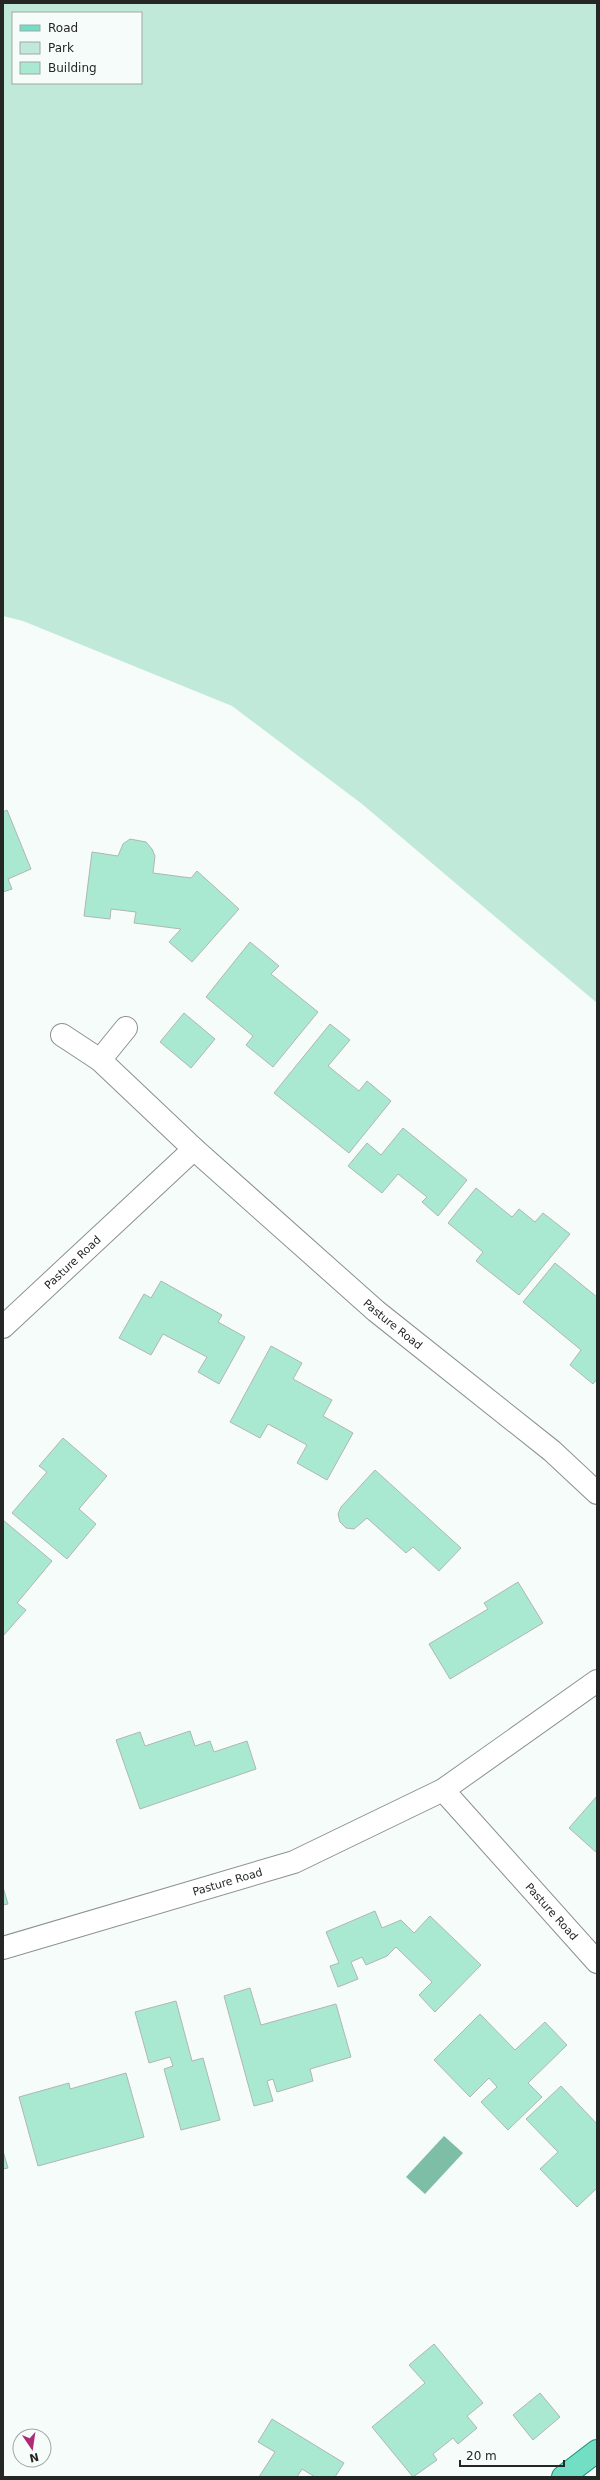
<svg xmlns="http://www.w3.org/2000/svg" width="600" height="2480" font-family="'DejaVu Sans',sans-serif">
  <style>
    .green { fill: #c1e9d9; fill-rule: evenodd }
    .water { fill: #7ebda6 }
    .building { fill: #a9e9d2; stroke: #b0b6b4 }
    .lines { fill: none; stroke-linecap: round; stroke-linejoin: round }
    .minor-casing { stroke: #8b918f; stroke-width: 24 }
    .primary-casing { stroke: #1a9074; stroke-width: 24 }
    .minor { stroke: #fff; stroke-width: 22 }
    .primary { stroke: #72dfc5; stroke-width: 22 }
    .labels { text-anchor: middle; dominant-baseline: central; stroke-width: 3; stroke-linejoin: round; paint-order: stroke }
    .street-label { font-size: 11px; fill: #242726; stroke: #f6fcfa }
  </style>
  <rect width="100%" height="100%" fill="#f6fcfa"/>
  <path class="green" d="M3,3H597V1003L362,804L232,706L23,621L3,616ZM13,13H141V83H13Z"/>
  <path class="water" d="M444,2136L463,2153L425,2194L406,2177Z"/>
  <path class="building" d="M7,810L31,869L8,879L12,889L3,892V812Z
    M130,839L146,842L152,849L155,856L153,873L191,878L197,871L239,909L192,962L169,942L181,929L134,923L136,912L111,909L110,919L84,916L92,852L118,856L123,844Z
    M250,942L279,966L271,974L318,1012L273,1067L246,1045L253,1036L206,997Z
    M184,1013L215,1039L191,1068L160,1042Z
    M330,1024L350,1040L328,1066L359,1091L367,1081L391,1101L349,1153L274,1093Z
    M403,1128L467,1180L438,1216L422,1202L427,1197L398,1174L382,1193L348,1166L367,1143L381,1155Z
    M476,1188L512,1217L519,1209L535,1222L543,1213L570,1234L519,1295L476,1261L483,1252L448,1223Z
    M555,1263L597,1297V1379L593,1384L570,1365L581,1350L523,1302Z
    M161,1281L222,1315L218,1322L245,1337L219,1384L198,1372L207,1357L163,1334L151,1355L119,1338L144,1294L151,1298Z
    M271,1346L302,1363L293,1379L332,1400L323,1416L353,1433L327,1480L297,1463L307,1445L268,1424L260,1438L230,1422Z
    M63,1438L107,1476L79,1509L96,1524L67,1559L12,1513L47,1472L39,1466Z
    M375,1470L461,1548L439,1571L413,1547L406,1553L367,1518L354,1529L346,1528L340,1522L338,1514L341,1507Z
    M3,1520L52,1561L17,1603L26,1610L3,1636Z
    M518,1582L543,1623L450,1679L429,1644L488,1609L484,1603Z
    M190,1731L195,1746L210,1741L214,1752L247,1741L256,1769L140,1809L116,1740L140,1732L145,1746Z
    M597,1796V1853L569,1828Z
    M3,1887L8,1904L3,1905Z
    M375,1911L382,1928L401,1920L414,1933L430,1916L481,1965L435,2012L419,1995L432,1982L396,1947L387,1956L366,1965L362,1957L351,1962L358,1979L338,1987L330,1966L339,1963L326,1932Z
    M250,1988L261,2025L336,2004L351,2057L310,2069L313,2081L277,2092L273,2079L267,2081L273,2101L254,2106L224,1996Z
    M176,2001L192,2061L203,2058L220,2120L181,2130L164,2069L173,2066L170,2057L149,2063L135,2012Z
    M480,2014L515,2050L545,2022L567,2045L528,2083L542,2097L508,2130L481,2102L497,2087L489,2078L470,2097L434,2060Z
    M126,2073L144,2137L38,2166L19,2097L69,2083L70,2089Z
    M561,2086L597,2124V2188L577,2207L540,2169L558,2152L526,2119Z
    M3,2151L8,2168L3,2169Z
    M434,2344L483,2403L467,2416L477,2428L458,2444L453,2438L433,2454L437,2460L413,2477L372,2427L425,2383L409,2365Z
    M540,2393L560,2417L533,2440L513,2415Z
    M272,2419L344,2463L335,2477H315L302,2469L297,2477H259L275,2452L258,2442Z"/>
  <g class="lines">
    <g class="minor-casing">
      <g id="minor">
        <path id="s1" d="M62,1035L100,1060L194,1149L376,1311L552,1451L597,1493"/>
        <path d="M100,1060L126,1028"/>
        <path id="s2" d="M3,1327L194,1149"/>
        <path id="s3" d="M443,1790L597,1962"/>
        <path id="s4" d="M3,1948L294,1862L443,1790L597,1681"/>
      </g>
    </g>
    <g class="primary-casing">
      <path id="primary" d="M563,2477L597,2451"/>
    </g>
    <use href="#minor" class="minor"/>
    <use href="#primary" class="primary"/>
  </g>
  <g class="labels">
    <g class="street-label">
      <text stroke="none"><textPath href="#s2" startOffset="95">Pasture Road</textPath></text>
      <text stroke="none"><textPath href="#s1" startOffset="440">Pasture Road</textPath></text>
      <text stroke="none"><textPath href="#s4" startOffset="234">Pasture Road</textPath></text>
      <text stroke="none"><textPath href="#s3" startOffset="163">Pasture Road</textPath></text>
    </g>
  </g>
  <rect width="600" height="2480" fill="none" stroke="#242726" stroke-width="8"/>
  <rect x="12" y="12" width="130" height="72" fill="#f6fcfa" stroke="#a2a7a5"/>
  <rect x="20" y="25" width="20" height="6" fill="#72dfc5" stroke="#a2a7a5"/>
  <text x="48" y="32" font-size="12" fill="#242726">Road</text>
  <rect x="20" y="42" width="20" height="12" fill="#c1e9d9" stroke="#a2a7a5"/>
  <text x="48" y="52" font-size="12" fill="#242726">Park</text>
  <rect x="20" y="62" width="20" height="12" fill="#a9e9d2" stroke="#a2a7a5"/>
  <text x="48" y="72" font-size="12" fill="#242726">Building</text>
  <g transform="translate(32 2448) rotate(167)"><circle r="19" fill="#f6fcfa" stroke="#a2a7a5"/>
  <path d="M0-3L7 15L0 10L-7 15Z" fill="#ae2c77"/>
  <text y="-6" font-size="11" font-weight="bold" text-anchor="middle" fill="#242726">N</text>
  </g>
  <path d="M460 2460v6h104v-6" fill="none" stroke="#242726" stroke-width="2"/>
  <text x="466" y="2460" font-size="12" fill="#242726" stroke="#f6fcfa" stroke-width="3" paint-order="stroke">20 m</text>
</svg>
